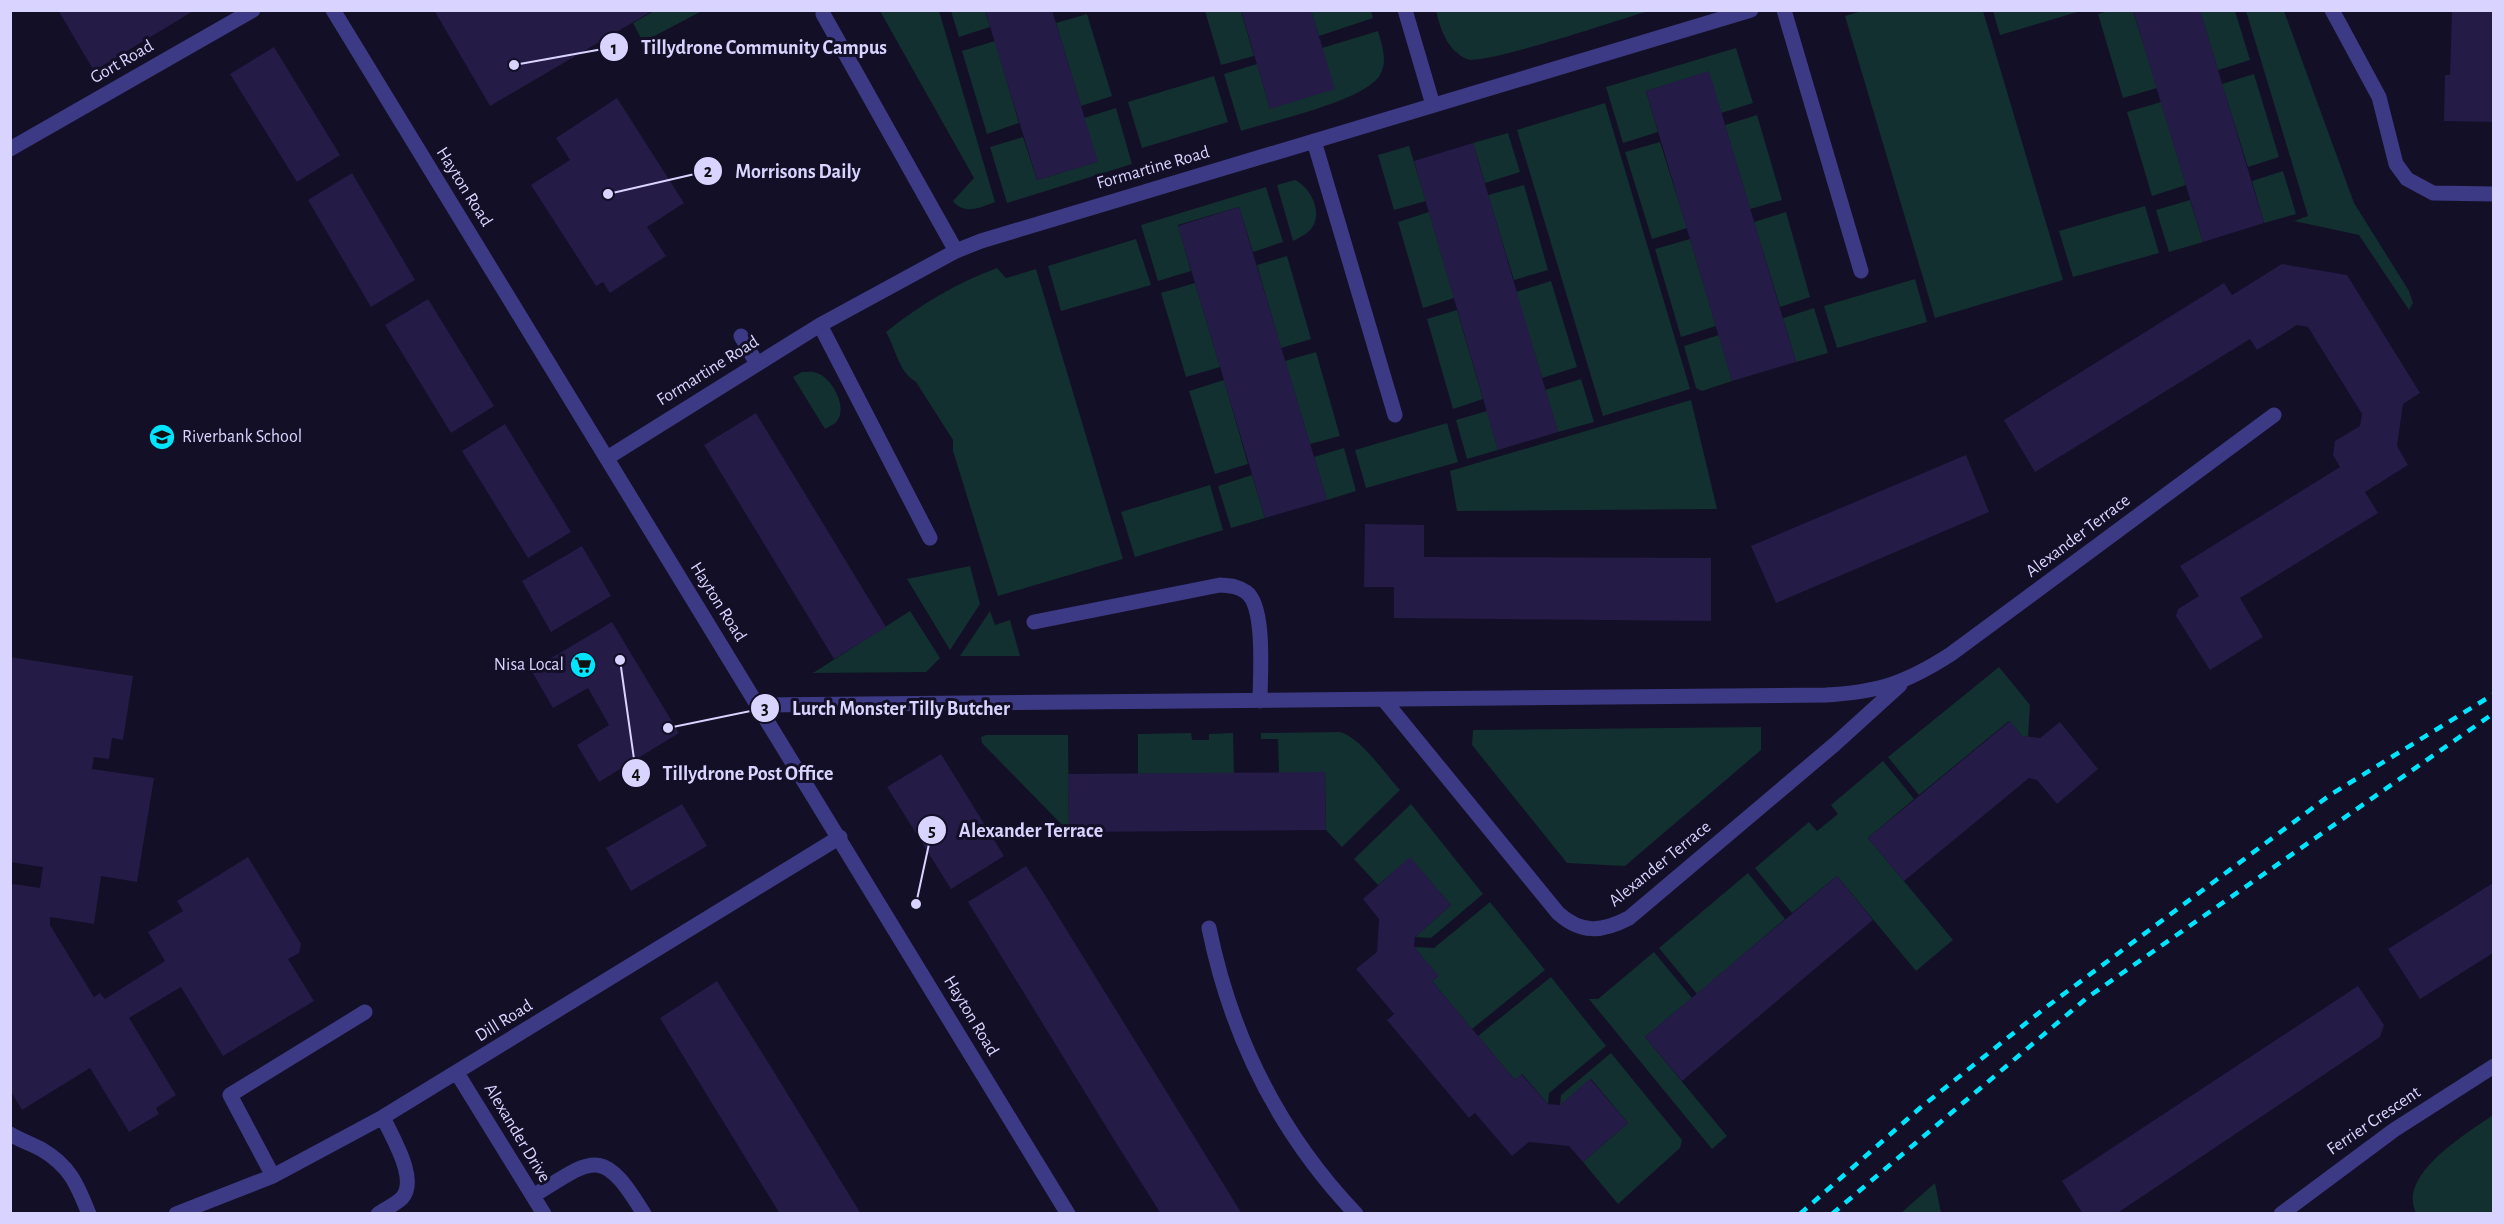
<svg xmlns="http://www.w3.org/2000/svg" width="2504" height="1224" font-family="'Alegreya Sans',sans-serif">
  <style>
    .green { fill: #12302f }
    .building { fill: #241b47 }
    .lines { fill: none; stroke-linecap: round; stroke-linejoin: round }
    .minor { stroke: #3d3a85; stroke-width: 15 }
    .rail { stroke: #00e5ff; stroke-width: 4.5; stroke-dasharray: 9 8; stroke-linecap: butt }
    .labels { text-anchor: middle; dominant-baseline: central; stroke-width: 6; stroke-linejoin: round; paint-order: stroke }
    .street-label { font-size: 18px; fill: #d9d4ff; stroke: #130f26 }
    .poi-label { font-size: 18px; fill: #d9d4ff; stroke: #130f26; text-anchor: start }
    .leader { fill: none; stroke: #d9d4ff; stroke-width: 2 }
    .callout-dot { fill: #d9d4ff; stroke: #130f26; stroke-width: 2 }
    .mark-label { font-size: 18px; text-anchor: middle; font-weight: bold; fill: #111 }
    .callout-label { font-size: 20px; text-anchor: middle; font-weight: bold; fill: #d9d4ff; stroke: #130f26; stroke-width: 6; stroke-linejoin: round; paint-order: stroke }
  </style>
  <rect width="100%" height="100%" fill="#130f26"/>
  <path class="green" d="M654,11V10L702,11L643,42L633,23Z
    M880,11H939L995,202C981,207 965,216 953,201L974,178Z
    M951,11H985L990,27L959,37Z
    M1205,11H1241L1254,56L1221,65Z
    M1311,11H1371L1373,18L1319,36Z
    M1436,11V10L1649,11C1623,18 1484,66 1467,59C1447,50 1441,30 1436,11Z
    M1862,11H1983L2063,280L1935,318L1845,16Z
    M1993,11V10L2081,11L2000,35Z
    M2108,11H2133L2157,88L2123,98L2098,14Z
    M2200,11H2235L2250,60L2218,70Z
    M2246,11H2284L2354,203L2409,291L2413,303L2409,310L2359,235L2294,221L2308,216Z
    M1087,14L1112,96L1081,106L1056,23Z
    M1378,31C1382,45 1388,61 1380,75C1365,101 1271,121 1241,131L1224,74L1257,64L1270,109L1322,48Z
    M995,41L1019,123L987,134L962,51Z
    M1736,48L1753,103L1721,113L1708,72L1646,91L1658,132L1623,143L1606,87Z
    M2254,74L2279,157L2248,167L2222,84Z
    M1214,76L1228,122L1142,148L1128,102Z
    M2161,102L2186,185L2152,196L2127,112Z
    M1605,103L1690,389L1603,416L1517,130Z
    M1116,108L1132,164L1007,203L990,147L1023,137L1037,180L1097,162L1084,118Z
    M1757,115L1782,200L1750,209L1725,125Z
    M1508,133L1520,172L1485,183L1473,143Z
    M1660,142L1687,228L1652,239L1625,152Z
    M1409,146L1426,201L1394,210L1378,155Z
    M2283,171L2296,214L2264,223L2252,181Z
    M1295,180C1310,187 1322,210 1313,226C1309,233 1301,237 1293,241L1277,185Z
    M1524,185L1548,270L1514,280L1488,195Z
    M1266,187L1283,242L1253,252L1239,207L1178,225L1191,271L1158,281L1141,225Z
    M2190,200L2203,242L2169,252L2156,210Z
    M2145,206L2159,253L2073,277L2059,231Z
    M1429,212L1454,298L1423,308L1398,222Z
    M1786,212L1810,297L1780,307L1754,222Z
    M1136,239L1151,285L1061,311L1048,266Z
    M1690,239L1716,326L1681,337L1655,249Z
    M1287,256L1311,339L1281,348L1257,265Z
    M997,268L1006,278L1036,269L1123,559L998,596L953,451V440L916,382C898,371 896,349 886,332C920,305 956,283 997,268Z
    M1915,279L1927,322L1837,348L1824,306Z
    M1551,281L1577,367L1542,378L1516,292Z
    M1195,283L1220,367L1186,377L1161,293Z
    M1814,308L1828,353L1796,362L1783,318Z
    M1457,310L1483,399L1453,409L1427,319Z
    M1719,335L1732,381L1702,391L1696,388L1684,346Z
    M1316,352L1340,436L1310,444L1285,361Z
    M802,372C807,372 812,371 817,373C832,378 848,407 837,421C834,425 828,427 825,429L793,377Z
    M1581,379L1594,422L1558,432L1545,390Z
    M1224,380L1248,464L1215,474L1189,391Z
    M1691,400L1717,509L1457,511L1450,471Z
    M1487,411L1498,450L1467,459L1456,420Z
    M1447,423L1458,462L1366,488L1355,450Z
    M1344,448L1356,491L1327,500L1314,457Z
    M1252,475L1265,518L1231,528L1218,486Z
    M1210,485L1223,530L1135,557L1121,512Z
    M970,566L980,604L950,650L907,579Z
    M910,611L940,658L926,672L813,673Z
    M990,611L995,625L1010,620L1020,656H960Z
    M1999,667L2030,705L2028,737L2022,736L2009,721L1919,795L1888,757Z
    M1761,727V750L1625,866L1567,863L1472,745L1473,730Z
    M1339,732C1359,735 1386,775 1400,790L1342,847L1326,830L1325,773H1279L1278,739H1261V733Z
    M1191,733L1192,740H1209V734L1233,733L1234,773L1138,774V734Z
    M986,735H1068L1069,832L982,743L981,737Z
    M1883,761L1914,799L1868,838L1953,940L1916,971L1837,876L1792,913L1755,868L1809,822L1817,831L1838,814L1831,805Z
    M1411,804L1483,894L1431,938L1415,937L1451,905L1410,858L1378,885L1354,859Z
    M1748,873L1785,919L1697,994L1659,948Z
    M1490,902L1545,970L1472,1029L1432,981L1438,976L1414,947L1434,948Z
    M1654,952L1692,998L1645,1037L1727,1136L1712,1149L1589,999H1598Z
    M1551,977L1606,1046L1549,1093L1548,1104L1522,1074L1515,1080L1478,1036Z
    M1611,1053L1682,1140L1680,1148L1618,1204L1583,1162L1628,1123L1591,1079L1560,1105L1561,1095Z
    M2493,1115V1213H2416C2397,1174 2468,1133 2493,1115Z
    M1935,1183L1941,1213H1901Z"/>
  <path class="building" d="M58,10H195L94,71Z
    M434,10H654L490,106Z
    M985,10H1052L1098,162L1037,180Z
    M1241,10H1311L1335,89L1270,109Z
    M2133,10H2200L2264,223L2203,242Z
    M2452,11L2493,12V122L2444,121L2445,75H2450Z
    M274,47L340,155L297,182L230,74Z
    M1709,71L1796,362L1732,381L1646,91Z
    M617,98L684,203L647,227L666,256L610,293L603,282L596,286L531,185L570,160L556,138Z
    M1473,143L1558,432L1498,450L1414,161Z
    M352,173L415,280L371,307L308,200Z
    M1239,207L1327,500L1265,518L1178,226Z
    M2282,264L2347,275L2420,393L2403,404L2397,446L2408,465L2365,492L2378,513L2240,598L2263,637L2210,670L2176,616L2178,609L2199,596L2180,566L2340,467L2333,455L2335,441L2360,426L2362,414L2308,327L2297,325L2257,350L2250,339L2035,472L2004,420L2224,283L2232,295Z
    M428,299L494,406L451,433L385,325Z
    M756,413L886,627L834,659L704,445Z
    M505,424L571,532L528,558L462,451Z
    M1966,455L1989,512L1776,603L1751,546Z
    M1365,524L1424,525V557L1711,558V621L1394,618V587H1364Z
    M582,546L611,596L551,632L522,581Z
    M612,622L679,733L599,782L577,745L609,725L588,688L553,708L531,670Z
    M10,657L133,676L123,740L112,738L109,759L94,757L92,769L154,778L137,882L101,876L94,924L50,917V925L94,997L100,993L105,999L165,961L148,932L183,911L177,901L248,857L301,944L299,953L288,959L314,1001L223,1056L181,987L129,1018L176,1095L156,1108L159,1114L129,1132L90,1068L22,1110L10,1090V886L14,884L40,888L43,867L10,862Z
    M2010,721L2022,736L2040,738L2060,722L2098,769L2057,804L2037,780L2029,778L1904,881L1868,838Z
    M941,754L1004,856L951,889L887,787Z
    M1325,772L1326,830L1069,832L1068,774Z
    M682,804L707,846L631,891L606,848Z
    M1410,857L1451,905L1415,937L1414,947L1439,976L1432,981L1515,1080L1521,1074L1548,1104L1560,1105L1590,1079L1628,1123L1583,1162L1569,1146L1529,1142L1512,1156L1475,1113L1469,1118L1387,1020L1394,1014L1356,969L1377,952L1379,919L1363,899Z
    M1026,866L1045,895L1242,1214H1161L1113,1138L968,902Z
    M1837,876L1873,920L1682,1081L1645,1037Z
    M2493,883V953L2420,999L2388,949Z
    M717,981L771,1067L861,1214H780L713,1105L660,1018Z
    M2358,986L2384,1025L2380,1037L2116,1214H2083L2062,1181Z"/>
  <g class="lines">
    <path class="minor" d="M333,10L1068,1214
      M1405,10L1433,105
      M1784,10L1861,271
      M2332,10L2379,97L2396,164L2407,179L2433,193L2494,194
      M823,14L956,251
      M1314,141L1395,415
      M10,149L253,10
      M820,325L930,538
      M741,336L757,364
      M607,458L820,325L956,251L981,241L1751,10
      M1034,622L1220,585C1230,586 1238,586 1246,592C1266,606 1260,677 1260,701
      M1384,700L1558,913C1581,934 1602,932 1629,918L1835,744L1900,685
      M758,705L1826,695C1879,692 1906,683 1951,654L2274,415
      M1209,928C1231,1036 1279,1133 1356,1214
      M457,1073L544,1214
      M10,1134C20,1140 31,1144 41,1149C70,1166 77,1184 89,1214
      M273,1176L230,1095L365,1012
      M533,1196C594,1158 602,1145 644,1214
      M176,1214L273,1176L383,1117L840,837
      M378,1214C385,1209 396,1204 402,1198C419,1179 391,1136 383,1117
      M2281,1214L2394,1130L2494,1066"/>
    <path class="rail" d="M1800,1214L1920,1108L2045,1008L2330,795L2494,694
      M1832,1214L2088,997L2494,713"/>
  </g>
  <defs>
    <g id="school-disc" transform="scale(1.35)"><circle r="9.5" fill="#00e5ff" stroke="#130f26"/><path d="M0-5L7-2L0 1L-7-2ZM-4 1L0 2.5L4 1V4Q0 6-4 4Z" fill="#111"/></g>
    <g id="supermarket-disc" transform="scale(1.35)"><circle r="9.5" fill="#00e5ff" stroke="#130f26"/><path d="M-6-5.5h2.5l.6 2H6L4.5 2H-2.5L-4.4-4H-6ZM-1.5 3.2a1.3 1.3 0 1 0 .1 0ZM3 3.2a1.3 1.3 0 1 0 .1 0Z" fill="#111"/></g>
  </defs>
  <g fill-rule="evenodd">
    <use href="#school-disc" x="162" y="437"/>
    <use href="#supermarket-disc" x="583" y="665"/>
  </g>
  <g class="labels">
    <g class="street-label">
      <text transform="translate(122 62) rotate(-30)">Gort Road</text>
      <text transform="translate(1153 168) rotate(-16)">Formartine Road</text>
      <text transform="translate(464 187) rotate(58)">Hayton Road</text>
      <text transform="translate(708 371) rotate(-32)">Formartine Road</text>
      <text transform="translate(2078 536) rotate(-37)">Alexander Terrace</text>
      <text transform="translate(718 602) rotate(58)">Hayton Road</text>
      <text transform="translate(1660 864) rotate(-39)">Alexander Terrace</text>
      <text transform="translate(971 1016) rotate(59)">Hayton Road</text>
      <text transform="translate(504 1021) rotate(-32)">Dill Road</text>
      <text transform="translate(2374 1121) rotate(-34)">Ferrier Crescent</text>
      <text transform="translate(517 1133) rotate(59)">Alexander Drive</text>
    </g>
    <g class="poi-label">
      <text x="182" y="437">Riverbank School</text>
      <text x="564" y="665" text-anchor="end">Nisa Local</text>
    </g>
  </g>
  <path class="leader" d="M514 65L614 47M608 194L708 171M668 728L765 708M620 660L636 773M916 904L932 830"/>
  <g class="callout-dot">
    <circle cx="514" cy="65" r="6"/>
    <circle cx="608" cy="194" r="6"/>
    <circle cx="668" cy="728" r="6"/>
    <circle cx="620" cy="660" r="6"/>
    <circle cx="916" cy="904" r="6"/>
    <circle cx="614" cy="47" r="15"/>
    <circle cx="708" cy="171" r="15"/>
    <circle cx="765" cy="708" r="15"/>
    <circle cx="636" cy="773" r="15"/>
    <circle cx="932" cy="830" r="15"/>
  </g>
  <g class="mark-label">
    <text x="614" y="54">1</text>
    <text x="708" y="177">2</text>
    <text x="765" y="714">3</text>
    <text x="636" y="779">4</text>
    <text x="932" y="836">5</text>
  </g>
  <g class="callout-label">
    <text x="764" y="54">Tillydrone Community Campus</text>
    <text x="798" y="178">Morrisons Daily</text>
    <text x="901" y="715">Lurch Monster Tilly Butcher</text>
    <text x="748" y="780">Tillydrone Post Office</text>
    <text x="1031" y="837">Alexander Terrace</text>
  </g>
  <rect width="2504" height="1224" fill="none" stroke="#d9d4ff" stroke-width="24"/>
</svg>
